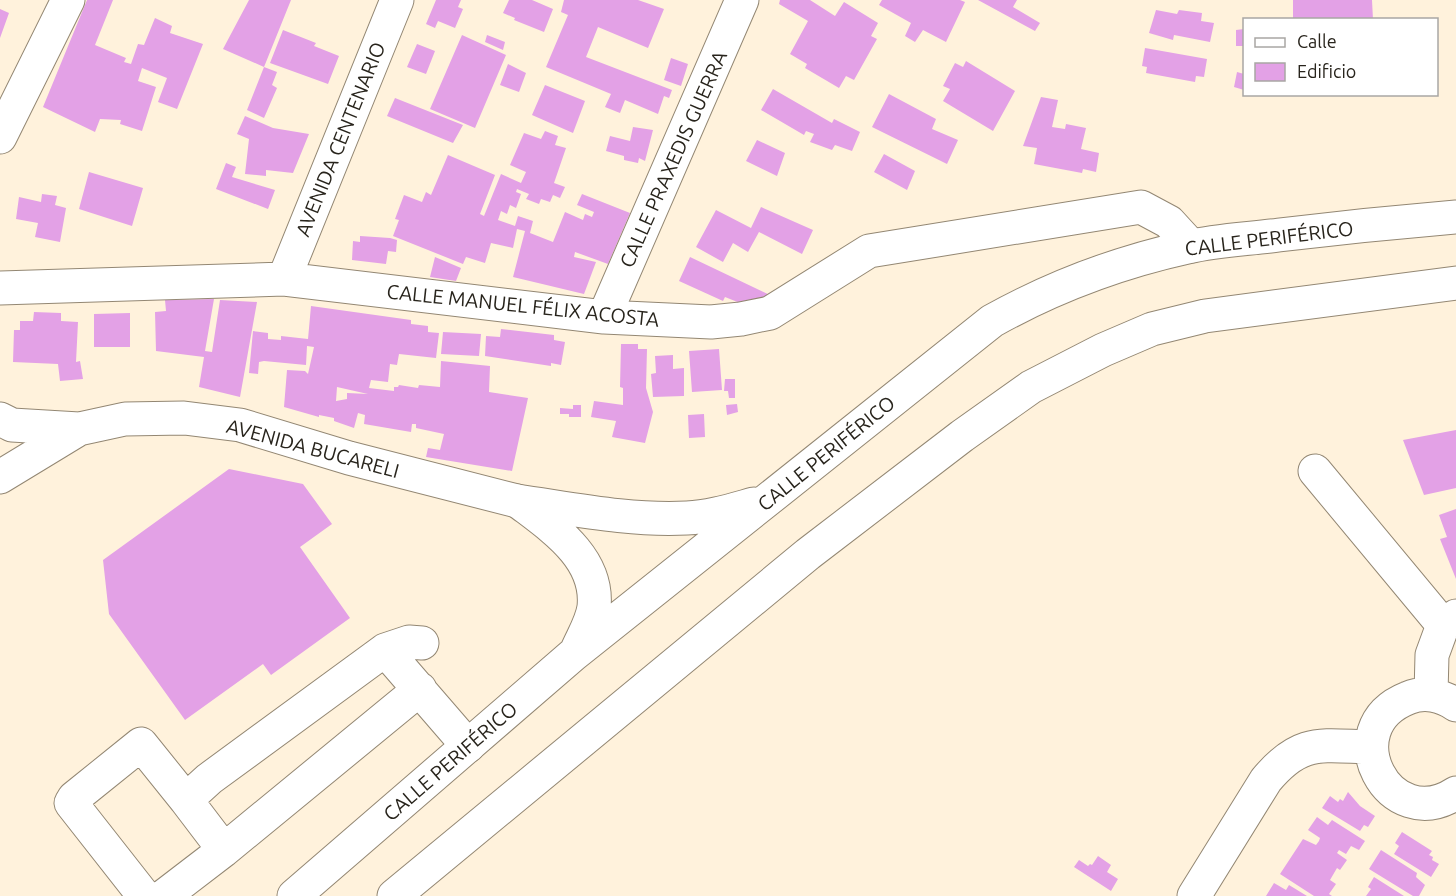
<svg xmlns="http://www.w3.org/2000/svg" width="1456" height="896" font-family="Ubuntu,sans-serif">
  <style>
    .building { fill: #e3a1e6; fill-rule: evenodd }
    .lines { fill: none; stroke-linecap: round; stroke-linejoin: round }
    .minor-casing { stroke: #938773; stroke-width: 35 }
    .highway-casing { stroke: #938773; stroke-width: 35 }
    .minor { stroke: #fff; stroke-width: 33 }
    .highway { stroke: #fff; stroke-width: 33 }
    .labels { text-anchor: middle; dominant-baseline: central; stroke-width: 4.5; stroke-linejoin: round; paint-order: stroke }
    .street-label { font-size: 20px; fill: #28241c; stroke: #fff }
  </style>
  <rect width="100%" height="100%" fill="#fff2dc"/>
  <path class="building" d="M87,0H113L95,45L126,58L124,62L131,64L138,44L144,45L155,18L172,26L170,33L203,44L177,109L158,102L167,78L142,68L138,81L156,87L142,131L120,124L121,120L100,119L95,132L43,107Z
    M249,0H291L264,67L223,49Z
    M436,0H461L458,7L463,9L455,28L438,21L435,28L426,24Z
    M509,0H532L553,9L544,32L514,20L515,18L503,13Z
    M564,0H638L664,9L648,48L598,27L586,57L672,90L669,98L664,96L658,114L625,100L620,113L605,107L611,94L546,67L568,15L561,12Z
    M780,0H810L835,16L844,2L878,23L871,36L877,39L854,80L846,76L839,88L805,68L807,64L790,54L808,21L779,4Z
    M882,0H960L965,2L946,42L923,30L915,42L905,36L911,23L879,5Z
    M978,0H1017L1013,7L1040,23L1035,31Z
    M1293,0H1372L1373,20H1293Z
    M0,9L9,13L0,38Z
    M1156,10L1177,14L1179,10L1202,13L1201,21L1214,23L1210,42L1174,35L1173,40L1149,33Z
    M1244,29V46H1236V30Z
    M283,30L316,43L314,46L339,56L328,84L270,63Z
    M462,35L506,55L475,128L430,109Z
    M487,35L505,42L503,50L485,42Z
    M417,44L435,51L426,74L407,67Z
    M1145,48L1207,59L1204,77L1196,76L1195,82L1146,73L1147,67L1142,66Z
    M671,58L688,64L681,86L664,80Z
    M966,61L1015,91L993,131L943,101L950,89L943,86L955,63L963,67Z
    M508,64L526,73L519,92L500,85Z
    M264,67L277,72L272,85L277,88L264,118L247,110Z
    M1237,72L1244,74V90L1234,87Z
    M545,85L585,101L573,133L532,115Z
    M773,89L832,123L834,119L860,132L852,151L835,145L832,150L810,142L814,134L806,131L804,135L761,110Z
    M889,94L936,119L932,129L958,140L947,164L872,127Z
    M1041,97L1058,100L1052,127L1065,129L1066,124L1086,128L1081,149L1099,153L1096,172L1083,169L1082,173L1034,164L1037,148L1023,146Z
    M395,98L463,125L453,143L387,116Z
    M245,116L273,128L309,134L293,173L266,170V176L245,174L249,139L237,134Z
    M633,127L653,130L645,161L639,158L638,163L624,160V156L606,151L610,136L630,141Z
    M545,131L558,136L555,145L566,148L554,183L565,187L560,198L553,195L550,202L541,199L539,204L526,199L529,194L517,189L516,192L521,194L516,208L510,205L507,214L501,211L498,220L515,226L518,216L533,221L530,233L553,242L565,212L583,220L585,214L592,217L594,212L577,205L582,194L630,213L608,264L575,252L574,257L596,262L584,294L513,277L525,231L517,229L513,248L491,243L485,263L466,257L463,264L393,236L399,220L395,219L404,195L422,202L426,192L431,195L448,155L495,175L480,214L484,216L501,174L521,183L526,172L510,165L524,133L541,139Z
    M757,140L785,153L777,176L746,161Z
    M884,154L915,171L907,190L874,172Z
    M226,163L236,167L232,177L275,190L268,209L216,189Z
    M89,172L143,188L132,226L79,209Z
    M42,194L57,196L55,205L66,208L60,242L35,237L38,223L16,219L19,197L41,202Z
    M761,207L813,230L802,254L759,232L748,252L733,243L723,262L696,247L716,210L751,228Z
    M360,236L390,238L397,240L396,252L388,251L386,264L352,260L353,241L360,242Z
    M435,257L461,268L456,281L430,277Z
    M690,257L776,298L750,307L725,297L723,301L679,281Z
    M214,299L205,351L212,352L220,300L257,302L240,397L199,387L204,357L156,351L155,312L166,311L165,300Z
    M311,306L411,320V324L428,326V332L439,333L436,358L399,354L397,365L390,364L388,382L371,380L369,388L394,391V387H398L399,385L418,388L419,385L440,387L441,361L490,366L489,392L528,398L512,471L426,457L428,448L440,450L444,434L416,428V424H412L411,432L364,424L365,415L358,413L354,428L334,421V418L319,415V417L284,407L287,370L305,371L308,374L314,347L307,346L306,365L264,361L259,362L258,374L249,373L253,331L268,333V339L281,340V336L308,339ZM337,387L368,394L347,393V399L336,401Z
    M34,312L61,313V321L78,322L76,362L80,361L83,379L60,381L58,364L13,362L14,330H20V321H33Z
    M130,313V347H94V314Z
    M501,329L554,335V340L565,342L561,365L551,363V366L485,356L486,336L500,337Z
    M443,332L481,334L479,356L441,354Z
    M621,344H638V349H647L646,388L653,412L645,443L612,437L616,421L591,417L594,401L623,405V388L620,387Z
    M719,349L722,390L692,392L689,351Z
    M673,355V369L684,368V396L653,397L651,374L656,373L655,356Z
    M725,379H735V398H729L728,391H724Z
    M737,404L738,412L727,415L726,405Z
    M573,405H581V417H569V414H560V408L573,409Z
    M704,414L705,437L689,438L688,415Z
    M1456,430V488L1424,495L1403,440Z
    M229,469L303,484L332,524L300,547L350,618L271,675L263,664L185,720L109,614L103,560Z
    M1456,509V579L1440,539L1447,537L1439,515Z
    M1348,792L1360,806L1375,816L1368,827L1364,825L1360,831L1322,808L1330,796L1338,802L1340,799L1343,801Z
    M1317,817L1328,825L1332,820L1365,841L1359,850L1351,846L1346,854L1339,850L1337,853L1347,860L1340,870L1337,868L1330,880L1336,884L1329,894L1332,896H1314L1280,874L1303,839L1316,845L1319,841L1320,838L1308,830Z
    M1402,832L1432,851L1429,855L1433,857L1432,860L1439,864L1431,877L1394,854L1399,846L1395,843Z
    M1381,850L1417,873L1416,877L1425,885L1419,896H1413L1369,869Z
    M1098,856L1111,865L1107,872L1118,879L1111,891L1074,867L1079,860L1088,866L1090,864L1092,865Z
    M1374,877L1404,896H1366L1371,889L1368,887Z
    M1274,883L1286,890L1289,885L1307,896H1266Z"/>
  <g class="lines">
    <g class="minor-casing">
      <path id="minor" d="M0,137L68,0
        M284,279L397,0
        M0,288L284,279L604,317L711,322L741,319L770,313L869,251L1141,207L1169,222L1191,246
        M604,317L742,0
        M0,419L12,425L79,429L125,419L184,418L240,425L349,458L517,501
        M1315,471L1443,625
        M0,477L79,429
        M385,650L468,746
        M1431,694L1432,655L1443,625L1456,616
        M1456,705C1442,695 1424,691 1408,698C1332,728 1389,837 1456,793
        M224,850L186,800L209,779L385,650L409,642L422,643
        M144,896L71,803L74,798L141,744L186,800
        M164,896L224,850L420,689
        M1194,896L1266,780C1301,738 1321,746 1371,747"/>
    </g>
    <g class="highway-casing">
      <path id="highway" d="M517,501C573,509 630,521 687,518C710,517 732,510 754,504
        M519,502C553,528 599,558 594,607C592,622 583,636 577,650
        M294,896L574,654L992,321C1053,287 1120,262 1188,247C1217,240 1249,239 1279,235C1338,228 1397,222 1456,217
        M394,896L808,554L962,436L1031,387L1103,350L1152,329L1205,316L1456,283"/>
    </g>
    <use href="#minor" class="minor"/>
    <use href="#highway" class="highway"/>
  </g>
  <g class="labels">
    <g class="street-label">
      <text transform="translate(340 139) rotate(-68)">AVENIDA CENTENARIO</text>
      <text transform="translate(673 159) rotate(-66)">CALLE PRAXEDIS GUERRA</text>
      <text transform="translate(1269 238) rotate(-7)">CALLE PERIFÉRICO</text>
      <text transform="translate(523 305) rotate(6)">CALLE MANUEL FÉLIX ACOSTA</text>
      <text transform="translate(313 448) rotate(15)">AVENIDA BUCARELI</text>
      <text transform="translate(826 453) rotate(-39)">CALLE PERIFÉRICO</text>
      <text transform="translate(450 761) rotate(-41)">CALLE PERIFÉRICO</text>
    </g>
  </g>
  <rect x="1243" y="18" width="195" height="78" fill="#ffffff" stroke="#a9a7a4" stroke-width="1.5"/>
  <rect x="1255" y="38" width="30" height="9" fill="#ffffff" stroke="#a9a7a4" stroke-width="1.5"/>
  <text x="1297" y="48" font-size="18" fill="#28241c">Calle</text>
  <rect x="1255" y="63" width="30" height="18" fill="#e3a1e6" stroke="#a9a7a4" stroke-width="1.5"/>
  <text x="1297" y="78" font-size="18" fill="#28241c">Edificio</text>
</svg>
